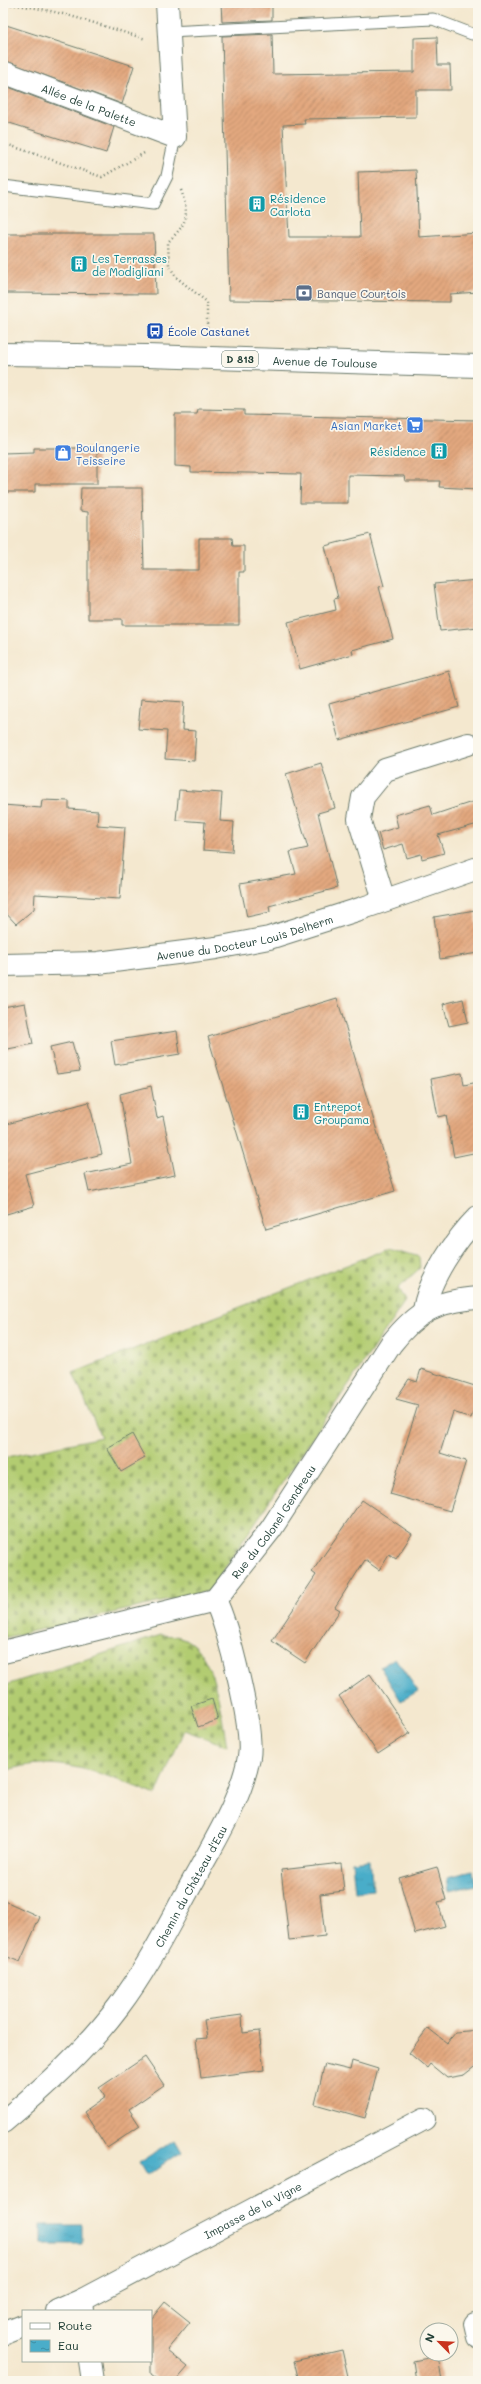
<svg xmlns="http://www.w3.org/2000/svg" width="481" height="2384" font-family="Mali,sans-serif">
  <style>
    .cemetery { fill: url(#cemetery-stones); stroke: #688452 }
    .water { fill: url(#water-ripples); stroke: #34757e }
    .building { fill: url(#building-hatch) }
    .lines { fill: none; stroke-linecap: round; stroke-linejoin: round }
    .lane-casing { stroke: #6a796a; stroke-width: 13 }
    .street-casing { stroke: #6a796a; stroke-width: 24 }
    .primary-casing { stroke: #6a796a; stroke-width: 24 }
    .path { stroke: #6a796a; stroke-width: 2.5; stroke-dasharray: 1 3; stroke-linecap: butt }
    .lane { stroke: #fff; stroke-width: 11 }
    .street { stroke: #fff; stroke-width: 22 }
    .primary { stroke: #fff; stroke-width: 22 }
    .labels { text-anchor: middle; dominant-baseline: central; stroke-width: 3.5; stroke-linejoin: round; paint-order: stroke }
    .shield { fill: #fbf7ec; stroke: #61756b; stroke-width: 1 }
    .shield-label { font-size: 10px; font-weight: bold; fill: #1f3d34 }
    .street-label { font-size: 11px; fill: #1f3d34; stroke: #fbf7ec }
    .culture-label { font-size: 11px; fill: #0d838f; stroke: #fbf7ec; text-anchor: start }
    .service-label { font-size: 11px; fill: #4e5e75; stroke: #fbf7ec; text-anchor: start }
    .transit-label { font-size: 11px; fill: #164399; stroke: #fbf7ec; text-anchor: start }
    .shop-label { font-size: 11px; fill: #366cbe; stroke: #fbf7ec; text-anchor: end }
  </style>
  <defs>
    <pattern id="cemetery-stones" width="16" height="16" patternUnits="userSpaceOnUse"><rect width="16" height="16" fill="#b2cc71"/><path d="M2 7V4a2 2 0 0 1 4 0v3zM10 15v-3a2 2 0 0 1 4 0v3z" fill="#90a75e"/></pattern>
    <pattern id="water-ripples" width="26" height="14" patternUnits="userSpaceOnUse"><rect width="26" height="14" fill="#4aadc9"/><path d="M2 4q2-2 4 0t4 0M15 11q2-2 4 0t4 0" fill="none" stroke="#3d8ea4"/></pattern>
    <pattern id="building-hatch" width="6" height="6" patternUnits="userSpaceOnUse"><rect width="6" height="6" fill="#e3a87f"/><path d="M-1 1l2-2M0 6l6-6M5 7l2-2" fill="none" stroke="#b78a69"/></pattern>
  </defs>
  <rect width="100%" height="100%" fill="#fbf7ec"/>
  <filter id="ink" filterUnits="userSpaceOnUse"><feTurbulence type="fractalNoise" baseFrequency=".025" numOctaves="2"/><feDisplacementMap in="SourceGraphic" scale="8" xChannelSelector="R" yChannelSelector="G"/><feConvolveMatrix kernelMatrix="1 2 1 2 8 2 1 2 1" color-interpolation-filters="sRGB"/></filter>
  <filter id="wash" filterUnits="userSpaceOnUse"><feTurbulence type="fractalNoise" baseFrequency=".012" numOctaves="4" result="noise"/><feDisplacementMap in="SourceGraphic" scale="16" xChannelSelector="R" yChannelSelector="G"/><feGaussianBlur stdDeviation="0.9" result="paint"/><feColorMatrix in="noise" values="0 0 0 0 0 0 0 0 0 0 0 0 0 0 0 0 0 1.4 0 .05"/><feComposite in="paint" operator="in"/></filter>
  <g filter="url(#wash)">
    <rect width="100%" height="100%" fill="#f4e8cf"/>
    <path class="cemetery" d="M390,1248L419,1257L420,1268L398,1288L405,1301L209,1591L3,1638V1458L101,1437L73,1373Z
      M161,1635C169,1636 177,1635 185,1639C216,1655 221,1715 227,1746L184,1730L156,1795C109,1776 54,1751 3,1772V1686Z"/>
    <path class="water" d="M395,1658L418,1691L401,1701L380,1667Z
      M370,1860L373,1890L355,1892L352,1862Z
      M473,1871L476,1885L449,1891L447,1877Z
      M175,2140L182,2152L146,2175L139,2163Z
      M41,2225H82V2244H41Z"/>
    <g id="blocks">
      <path class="building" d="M221,3H272V20L222,22Z
        M3,24L134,66L122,104L3,60Z
        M272,34L273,74L414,72V38L437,37L438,65H450L451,90H416V117L304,119L305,124L283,125L289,237H360L358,172L416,170L419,237L478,233V292L450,294V302L229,300L222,36Z
        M3,85L114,127L106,153L3,121Z
        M3,234H154L156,294L3,293Z
        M198,409L244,410V415L478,420V489L439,487L440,481H405L404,476L348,475V503H300L301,474L191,472V467L175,466V414H197Z
        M34,448H97V484H35V492H3V453L34,452Z
        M81,488H142L144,570H199V538H232L233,546H244V572H239V625H122V619H88V512L80,511Z
        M370,534L384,586L379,587L393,639L352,650L353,654L300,669L288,622L336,610L334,599L338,598L325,546Z
        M478,580V627L440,631L434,584Z
        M449,671L459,707L339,740L329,704Z
        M141,699L184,702L182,730L196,731L194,761L165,759L167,731L138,729Z
        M321,763L335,808L318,813L337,888L269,906L270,912L247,917L240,884L296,874L290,852L308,848L286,774Z
        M179,790L222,793L220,821L234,822L232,852L203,850L205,822L176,820Z
        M42,800L69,801V809L98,811L97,825L125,827L120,899L35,894L34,909L16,924L3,910V805L41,808Z
        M478,800V824L438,835L444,853L422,859L421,854L407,858L403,844L383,850L378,833L398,827L395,815L430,805L433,815Z
        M475,910L478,953L440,959L434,917Z
        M337,998L395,1191L266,1229L208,1037Z
        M463,999L468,1022L449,1026L443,1004Z
        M25,1003L33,1044L3,1050V1007Z
        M177,1031L180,1054L115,1065L111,1041Z
        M72,1042L80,1071L57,1074L50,1047Z
        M462,1073L464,1085L478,1082V1152L454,1157L446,1115L438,1117L431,1079Z
        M151,1086L157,1118L163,1116L175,1175L89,1192L85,1174L132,1164L120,1094Z
        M89,1102L102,1154L25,1174L34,1206L3,1215V1125Z
        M421,1369L478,1387V1414L473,1413L471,1418L453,1412L440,1453L466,1461L450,1511L390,1494L418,1405L396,1399L409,1379L417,1382Z
        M132,1434L145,1458L121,1472L107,1448Z
        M362,1500L412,1534L396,1559L389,1554L379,1570L365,1560L335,1607L340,1610L305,1663L272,1641L316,1575L312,1572Z
        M370,1674L410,1733L378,1754L339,1696Z
        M212,1699L218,1720L198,1727L191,1706Z
        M341,1863L344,1891L320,1894L325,1936L289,1940L281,1870Z
        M437,1867L446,1900L438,1902L445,1926L415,1934L399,1878Z
        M3,1900L40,1917L20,1962L3,1955Z
        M242,2015L243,2033L259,2031L264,2070L201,2078L196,2039L207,2038L204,2020Z
        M428,2028L447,2043L456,2032L478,2030V2064L464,2075L447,2078L430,2064L427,2068L409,2053Z
        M145,2057L164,2085L129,2109L140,2126L107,2148L84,2112L105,2097L99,2088Z
        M352,2061L378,2069L365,2118L315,2104L325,2064L350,2070Z
        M165,2302L190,2322L167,2350L188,2367L176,2381H160L151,2374V2319Z
        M342,2350L349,2381H299L294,2361Z
        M438,2356L442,2381H416L413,2361Z"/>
    </g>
  </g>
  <g filter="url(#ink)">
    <use href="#blocks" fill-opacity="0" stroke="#6a796a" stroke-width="1"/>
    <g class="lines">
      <g class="lane-casing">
        <path id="lane" d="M168,32L433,19L472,34
          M3,186L153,204L167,176L175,137"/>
      </g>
      <g class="street-casing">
        <g id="street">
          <path id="s1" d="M3,72L175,137L167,3"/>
          <path d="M384,900L359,819L363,797L385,770L468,744"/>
          <path id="s2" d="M3,965L98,963L216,948L269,938L363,908L478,868"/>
          <path d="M424,1310C429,1279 456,1239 478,1217"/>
          <path id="s3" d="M3,1652L215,1600L271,1529L391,1344C417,1311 436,1301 478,1298"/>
          <path id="s4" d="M3,2122C45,2087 86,2050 119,2006C150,1965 172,1918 197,1874C217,1837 241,1799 249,1757C254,1730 228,1625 215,1600"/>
          <path id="s5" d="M82,2300L424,2119"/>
          <path d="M57,2311L82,2300L83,2311"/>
          <path d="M475,2324L478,2337"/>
          <path d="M3,2334L23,2326"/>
          <path d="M90,2361L93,2381"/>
        </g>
      </g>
      <g class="primary-casing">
        <g id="primary">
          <path id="s6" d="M3,354L147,356L478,366"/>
        </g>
      </g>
      <path class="path" d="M3,4C53,7 98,25 146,39
        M3,143L102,177L146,152
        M181,190C190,217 187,223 168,242L169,265L176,277L207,302V334"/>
      <use href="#lane" class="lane"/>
      <use href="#street" class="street"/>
      <use href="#primary" class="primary"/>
    </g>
  </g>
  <defs>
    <g id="building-square" transform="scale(0.9)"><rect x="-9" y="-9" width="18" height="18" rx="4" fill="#0f9aa8" stroke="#fbf7ec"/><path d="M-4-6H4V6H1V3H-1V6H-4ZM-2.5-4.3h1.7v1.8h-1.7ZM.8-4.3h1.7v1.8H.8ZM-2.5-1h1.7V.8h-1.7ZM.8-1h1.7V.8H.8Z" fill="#fff"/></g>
    <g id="bank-square" transform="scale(0.9)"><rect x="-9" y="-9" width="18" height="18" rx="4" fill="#5c6f8a" stroke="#fbf7ec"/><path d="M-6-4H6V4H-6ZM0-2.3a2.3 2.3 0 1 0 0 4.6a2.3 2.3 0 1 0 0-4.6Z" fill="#fff"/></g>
    <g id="bus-square" transform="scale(0.9)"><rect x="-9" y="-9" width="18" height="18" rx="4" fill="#1a4fb4" stroke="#fbf7ec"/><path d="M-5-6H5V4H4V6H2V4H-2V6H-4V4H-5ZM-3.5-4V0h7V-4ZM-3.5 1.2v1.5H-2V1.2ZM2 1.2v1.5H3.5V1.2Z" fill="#fff"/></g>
    <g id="supermarket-square" transform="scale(0.9)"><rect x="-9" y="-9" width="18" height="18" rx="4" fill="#3f7fe0" stroke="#fbf7ec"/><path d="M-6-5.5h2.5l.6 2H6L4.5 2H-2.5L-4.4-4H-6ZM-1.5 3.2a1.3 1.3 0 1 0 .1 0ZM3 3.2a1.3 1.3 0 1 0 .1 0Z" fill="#fff"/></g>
    <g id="shop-square" transform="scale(0.9)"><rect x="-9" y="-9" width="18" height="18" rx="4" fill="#3f7fe0" stroke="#fbf7ec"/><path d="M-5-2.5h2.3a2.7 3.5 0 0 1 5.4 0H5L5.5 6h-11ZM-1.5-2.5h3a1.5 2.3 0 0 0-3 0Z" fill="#fff"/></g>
  </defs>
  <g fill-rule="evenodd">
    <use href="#building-square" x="257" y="204"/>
    <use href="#building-square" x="79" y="264"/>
    <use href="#bank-square" x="304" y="293"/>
    <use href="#bus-square" x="155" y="331"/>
    <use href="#supermarket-square" x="415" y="425"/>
    <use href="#building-square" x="439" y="451"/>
    <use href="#shop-square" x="63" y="453"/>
    <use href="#building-square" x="301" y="1112"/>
  </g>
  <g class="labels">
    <rect class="shield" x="222" y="351" width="36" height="16" rx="3"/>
    <g class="shield-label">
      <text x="240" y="359">D 813</text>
    </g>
    <g class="street-label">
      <text stroke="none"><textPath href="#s1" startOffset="92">Allée de la Palette</textPath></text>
      <text stroke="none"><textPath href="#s6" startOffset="322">Avenue de Toulouse</textPath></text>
      <text stroke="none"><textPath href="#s2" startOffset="244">Avenue du Docteur Louis Delherm</textPath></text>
      <text stroke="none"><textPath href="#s3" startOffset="316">Rue du Colonel Gendreau</textPath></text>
      <text stroke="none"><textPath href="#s4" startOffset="304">Chemin du Château d'Eau</textPath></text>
      <text stroke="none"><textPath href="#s5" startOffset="193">Impasse de la Vigne</textPath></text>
    </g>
    <g class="culture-label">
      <text x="270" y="198">Résidence<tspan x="270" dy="13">Carlota</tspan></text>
      <text x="92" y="258">Les Terrasses<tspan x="92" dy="13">de Modigliani</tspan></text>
      <text x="426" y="451" text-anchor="end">Résidence</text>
      <text x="314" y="1106">Entrepot<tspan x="314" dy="13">Groupama</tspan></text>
    </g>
    <g class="service-label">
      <text x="317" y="293">Banque Courtois</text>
    </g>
    <g class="transit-label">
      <text x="168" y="331">École Castanet</text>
    </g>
    <g class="shop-label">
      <text x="402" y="425">Asian Market</text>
      <text x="76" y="447" text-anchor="start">Boulangerie<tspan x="76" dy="13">Teisseire</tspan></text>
    </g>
  </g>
  <rect width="481" height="2384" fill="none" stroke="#fbf7ec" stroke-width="16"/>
  <rect x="22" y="2310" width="130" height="52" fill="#fbf7ec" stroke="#a3ada2"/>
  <rect x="30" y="2323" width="20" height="6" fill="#ffffff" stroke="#a3ada2"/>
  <text x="58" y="2330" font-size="12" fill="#1f3d34">Route</text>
  <rect x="30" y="2340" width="20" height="12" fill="url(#water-ripples)" stroke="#a3ada2"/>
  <text x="58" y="2350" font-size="12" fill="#1f3d34">Eau</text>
  <g transform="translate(439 2342) rotate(294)"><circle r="19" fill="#fbf7ec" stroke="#a3ada2"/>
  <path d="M0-3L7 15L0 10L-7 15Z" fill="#c8321e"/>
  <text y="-6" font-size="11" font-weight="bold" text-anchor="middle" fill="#1f3d34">N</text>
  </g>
</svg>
